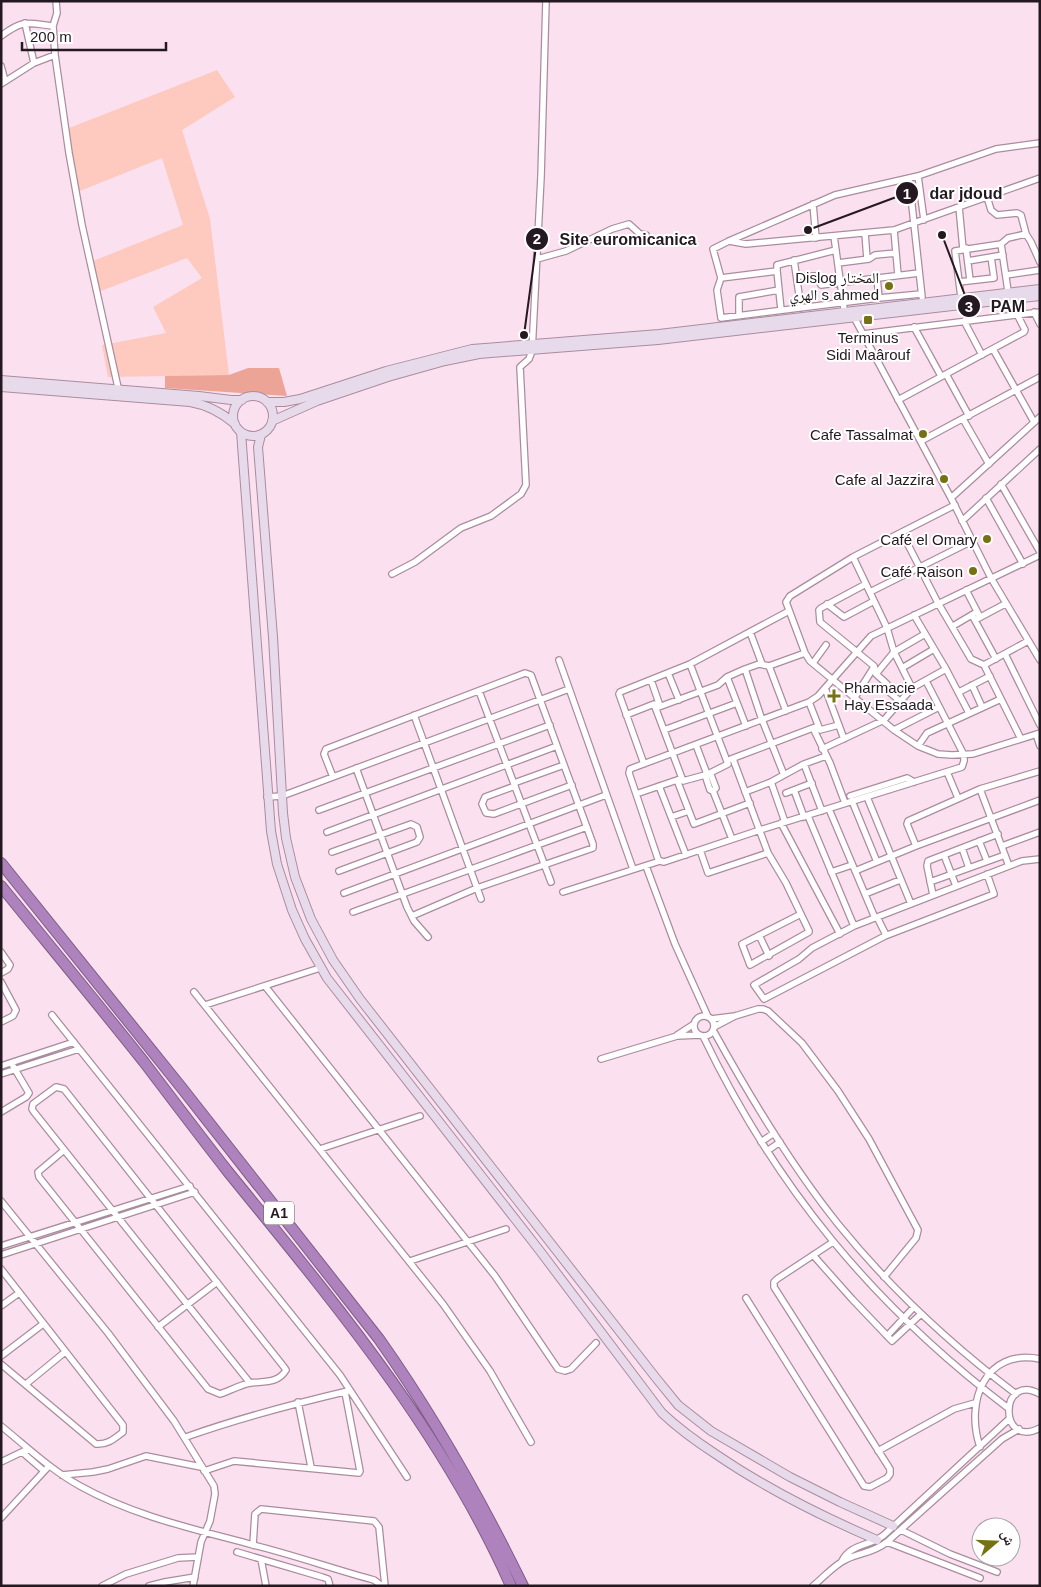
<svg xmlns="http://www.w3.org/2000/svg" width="1041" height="1587" font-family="Helvetica,'Noto Naskh Arabic',sans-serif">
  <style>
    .green { fill: #fec9be }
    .forest { fill: #eba496 }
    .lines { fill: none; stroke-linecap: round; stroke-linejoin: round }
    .street-casing { stroke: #ab8c9f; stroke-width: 8 }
    .secondary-casing { stroke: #ab8c9f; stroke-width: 10 }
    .highway-casing { stroke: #7d5d86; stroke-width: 12 }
    .street { stroke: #fff; stroke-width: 5.5 }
    .secondary { stroke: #e6daeb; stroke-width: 8 }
    .highway { stroke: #ad82bd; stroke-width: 10 }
    .poi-dot { fill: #767113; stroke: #fff; stroke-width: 2 }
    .labels { text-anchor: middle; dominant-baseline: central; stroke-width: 4; stroke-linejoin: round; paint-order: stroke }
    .shield { fill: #fff; stroke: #665e63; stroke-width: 1 }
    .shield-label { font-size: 14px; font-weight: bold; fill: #241920 }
    .poi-label { font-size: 15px; fill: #241920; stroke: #fff; text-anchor: end }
    .leader { fill: none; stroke: #241920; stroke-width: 2 }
    .callout-dot { fill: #241920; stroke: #fff; stroke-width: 2 }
    .mark-label { font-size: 15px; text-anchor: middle; font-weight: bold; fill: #fff }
    .callout-label { font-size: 16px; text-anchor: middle; font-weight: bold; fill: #241920; stroke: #fff; stroke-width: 4; stroke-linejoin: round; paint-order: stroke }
  </style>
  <rect width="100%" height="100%" fill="#fbe1f0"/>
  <path class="green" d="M217,70L235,97L182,130L210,219L229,375L108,377L102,345L166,333L153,307L202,278L187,258L93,294L88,263L183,225L162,158L75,193L64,130Z"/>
  <path class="forest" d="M248,368H279L287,396L165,388V376L229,375Z"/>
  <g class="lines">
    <g class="street-casing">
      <path id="street" d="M56,1L57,13L53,26L55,55L69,153L82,225L119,392
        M25,23L34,63
        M1,36C24,19 27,23 53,26
        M1,66L5,81
        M1,84L34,63L55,55
        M918,176L924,220
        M909,178L922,297
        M987,197L991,210L997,215L1017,213L1021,215L1026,234L1031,242L1040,262
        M813,204L816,238
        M959,207L963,249
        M894,230L898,275
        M865,233L867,259
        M834,236L845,316
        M729,241L746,244L894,230L1040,178
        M1001,244L1008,291
        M966,248L970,280
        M537,259L566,251L612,229L629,224L640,234L646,235
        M794,260L801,308
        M968,261L1003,255
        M838,263L869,259L875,255L896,253
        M777,271L781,310
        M1006,275L1040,270
        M797,276H817L821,285L919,273
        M721,278L777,271V265L836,250
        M877,278L879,298
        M959,282L994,278L991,257
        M921,294L879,298L721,318L717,290L721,278L713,249L729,241L835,195L918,176L996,149L1040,143
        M961,297L955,251L1001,244L1008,238L1026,234
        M1034,312L1040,324
        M854,314L856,321L951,498L991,578L1040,660
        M739,315V297L779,290
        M964,321L982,355
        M914,327L941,376
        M863,334L1040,312
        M993,349L1034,422
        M946,374L969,416
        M898,400L1024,332L1025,330L1017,314
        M963,419L989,464
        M921,441L1040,377
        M1001,484L1040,552
        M951,498L1040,417
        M986,498L1023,564
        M955,505L853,557L790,596L786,602L805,653L810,661L894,730L918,746L938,754L952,755L973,754L1040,733
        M962,521L1040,449
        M902,533L938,603L971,659L984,665L1028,641
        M853,557L887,628L894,652L912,688
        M392,574L415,562L461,528L491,516L521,494L526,485L520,367L529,359L532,351L541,177L546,1
        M866,584L821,608L819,610L820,622L874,666L876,674L887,684L888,691L901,702
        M966,590L980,617
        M870,592L972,541
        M827,604L844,617L874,601
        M914,615L946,669L969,713
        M972,615L996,659
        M975,620L1005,604
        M953,626L975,613
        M750,632L762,664
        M1005,654L1040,725
        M559,660L633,869
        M813,663L826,645
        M690,664L728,764L710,773
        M984,665L1021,739
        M769,666L786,711
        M902,668L934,649
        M745,669L761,717L784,775
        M668,673L679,700
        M876,674L894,652L925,634
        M727,677L746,726
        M651,680L660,706
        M926,681L964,755V761L962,767L760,830L664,862L660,861L658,859L629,773L630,769L809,702L818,696L871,636L1040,555
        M972,685L982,707
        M825,688L844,739
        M479,691L551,882
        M959,692L990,676
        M855,697L874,667
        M809,702L820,730L839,725
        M656,708L718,685L727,677L745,669L759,664L769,666L805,653
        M414,715L481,899
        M626,715L654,704L683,781L705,775
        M813,728L830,763L845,803
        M664,730L737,703
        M894,730L939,707
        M1036,734L1040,746
        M696,745L707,774L711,775L716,788L713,791L732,839
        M918,746L927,733L1001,699
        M822,749L884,720L912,688L946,669
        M731,759L818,726
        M733,759L768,853L786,883L809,931V932L750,965L742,944L801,914
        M644,764L619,694L620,692L690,664L789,611
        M804,764L822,811
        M356,768L407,907L414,921L428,937
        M947,772L958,798
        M707,774L705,775L710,790L713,791
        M333,777L324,754L326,749L525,673L531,675L593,844V848L477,888L412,916
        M677,780L694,824L750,803
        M771,782L785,822
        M514,783L564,765
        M515,786L485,797L482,804L486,813L494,814L572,785
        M659,786L686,855
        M980,789L1009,866
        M794,790L804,817
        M745,792L771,782L804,764L826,756
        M786,793L812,783
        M636,794L680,779
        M850,796L907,778L914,782
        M267,797L282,796L569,689
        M867,797L911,904
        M852,801L877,862
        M829,809L875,918
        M319,810L550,725
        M808,816L854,926
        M671,817L689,811
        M781,823L840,934
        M327,832L557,746
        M979,841L987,861
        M916,846L907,824L908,821L980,789L1040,771
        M1002,846L1040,832
        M962,848L969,868
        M700,850L708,873L768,853
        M332,852L411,824L417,827L420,837L417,842L339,871
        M944,855L956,886
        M646,866L675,944L708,1017
        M855,871L916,846L1040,800
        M831,872L852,865
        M987,874L994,894L885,936L764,999L754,985L799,959L812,948L854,926L1022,861L1040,859
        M930,882L1005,855
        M563,892L660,861
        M344,893L606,795
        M865,894L900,880
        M933,895L927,866L928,861L998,834
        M353,912L587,827
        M877,917L886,935
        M759,935L769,956
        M1,952L10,965L8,969L1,973
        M1,982L16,1010L13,1016L1,1022
        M265,986L495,1276L558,1369L565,1371L571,1369L596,1343
        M194,992L443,1304L490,1371L531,1442
        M205,1005L320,968
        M52,1015L340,1375L407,1477
        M694 1026a10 10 0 1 1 20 0a10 10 0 1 1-20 0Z
        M711,1019L735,1016L758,1009H763L768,1011L802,1043L838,1091L869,1139L918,1230L916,1238L884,1277
        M714,1027L735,1016
        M713,1030C750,1097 790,1164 838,1224C890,1288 950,1344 1016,1394
        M677,1035L694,1024
        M703,1036C776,1188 874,1306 1008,1408
        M601,1059L677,1036L700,1035
        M1,1066L74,1042
        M1,1074L79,1049
        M1,1112L26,1097L29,1093L13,1066
        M761,1142L774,1133
        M320,1149L420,1116
        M63,1151L38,1172L39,1177L208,1389L220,1394C229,1391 240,1385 250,1383C263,1381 278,1384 286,1370L284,1367L64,1089L56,1087L33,1104L32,1109L34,1112L250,1383
        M767,1151L780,1142
        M1,1201L108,1333L174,1421L214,1486L215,1494L210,1521L201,1542L193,1586
        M1,1246L190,1186
        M1,1255L195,1192
        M813,1255L852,1299L892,1341L921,1314
        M410,1261L506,1229
        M1,1269L123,1425V1432C114,1439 107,1445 96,1444L1,1364
        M746,1298L864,1486L870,1487L887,1478L890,1474V1469L774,1287V1282L777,1279L833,1242
        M1,1306L19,1293
        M158,1327L217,1282
        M887,1336L914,1307
        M1,1356L43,1324
        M26,1384L65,1352
        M1040,1394C999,1371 998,1450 1040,1428
        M298,1402L311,1467
        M1,1426C27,1447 51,1470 80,1486C134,1516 194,1529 253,1545C294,1555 333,1569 374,1580L382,1586
        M186,1437C239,1418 293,1404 348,1391
        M980,1447C965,1403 984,1348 1040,1359
        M878,1451L954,1409L975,1403
        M22,1452L44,1471
        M1,1462L28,1449
        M204,1471L234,1461L359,1473L360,1471L345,1392
        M62,1475L93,1472L108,1469L146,1456L201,1467
        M1,1518L49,1466
        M901,1530L950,1554L997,1572
        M887,1542L980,1578
        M253,1545L255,1514L261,1509L374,1521L379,1527L385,1586
        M237,1552L322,1577L328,1579L330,1586
        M261,1559L266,1586
        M842,1561C850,1544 870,1546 884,1535L1009,1419
        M102,1586L126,1574L178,1558L198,1557
        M149,1586L165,1582L195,1577
        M813,1586C824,1577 835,1564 847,1559C862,1552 873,1553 887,1542L1002,1439L1019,1429"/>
    </g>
    <g class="secondary-casing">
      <path id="secondary" d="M1,380L199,396L231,400H242
        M1,387L190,402C208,405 221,412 235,424
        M233 416a20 20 0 1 1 40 0a20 20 0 1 1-40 0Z
        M267,402H284L300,399L386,371L472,349L659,334L1040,289
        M272,421L317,401L388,377L445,361L479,354L658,340L1040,296
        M241,432L271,831L277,864L292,910L305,939L327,978L540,1251L662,1413C679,1429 697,1442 717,1455C767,1489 821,1516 877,1540
        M261,435L258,447L273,637L283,813L286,838L295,877L311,919L333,960L360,999L656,1378L678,1405L711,1431L790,1477L840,1502L893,1526"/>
    </g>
    <g class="highway-casing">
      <path id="highway" d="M1,863L181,1087L379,1339C434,1417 481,1500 523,1586
        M1,886C49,945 97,1003 144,1062C172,1099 200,1136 229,1173C334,1302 443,1432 511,1586"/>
    </g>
    <use href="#street" class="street"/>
    <use href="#secondary" class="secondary"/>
    <use href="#highway" class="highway"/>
  </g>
  <g class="poi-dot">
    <circle cx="889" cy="286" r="5"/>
    <rect x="863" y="315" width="10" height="10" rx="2.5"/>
    <circle cx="923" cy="434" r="5"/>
    <circle cx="944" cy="479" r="5"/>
    <circle cx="987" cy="539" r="5"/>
    <circle cx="973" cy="571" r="5"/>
    <path d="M831.5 688.5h5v5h5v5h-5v5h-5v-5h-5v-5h5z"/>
  </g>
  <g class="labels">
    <rect class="shield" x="264" y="1201.5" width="30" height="23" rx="4"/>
    <g class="shield-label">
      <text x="279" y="1213">A1</text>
    </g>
    <g class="poi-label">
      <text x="879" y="277">Dislog المختار<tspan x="879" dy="17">الهري s ahmed</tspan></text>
      <text x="868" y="337" text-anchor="middle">Terminus<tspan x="868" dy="17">Sidi Maârouf</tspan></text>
      <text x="913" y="434">Cafe Tassalmat</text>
      <text x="934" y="479">Cafe al Jazzira</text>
      <text x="977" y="539">Café el Omary</text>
      <text x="963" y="571">Café Raison</text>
      <text x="844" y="687" text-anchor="start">Pharmacie<tspan x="844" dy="17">Hay Essaada</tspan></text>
    </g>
  </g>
  <path class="leader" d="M808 230L907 193M524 335L537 239M942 235L969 306"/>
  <g class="callout-dot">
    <circle cx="808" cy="230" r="5"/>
    <circle cx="524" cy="335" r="5"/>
    <circle cx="942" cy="235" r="5"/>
    <circle cx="907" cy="193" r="12"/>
    <circle cx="537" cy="239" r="12"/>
    <circle cx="969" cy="306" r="12"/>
  </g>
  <g class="mark-label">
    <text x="907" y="199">1</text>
    <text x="537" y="244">2</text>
    <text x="969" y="312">3</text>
  </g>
  <g class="callout-label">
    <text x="966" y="199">dar jdoud</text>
    <text x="628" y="245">Site euromicanica</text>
    <text x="1008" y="312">PAM</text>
  </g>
  <rect width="1041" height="1587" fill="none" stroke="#241920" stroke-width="5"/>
  <g transform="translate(996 1542) rotate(71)"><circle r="24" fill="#ffffff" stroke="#a7a3a6"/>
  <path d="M0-4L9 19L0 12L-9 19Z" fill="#767113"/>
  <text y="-8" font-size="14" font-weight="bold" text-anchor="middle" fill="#241920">ش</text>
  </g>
  <path d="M22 42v8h144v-8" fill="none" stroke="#241920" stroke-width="2.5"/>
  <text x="30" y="42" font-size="15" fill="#241920" stroke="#ffffff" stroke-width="4" paint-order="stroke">200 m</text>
</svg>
